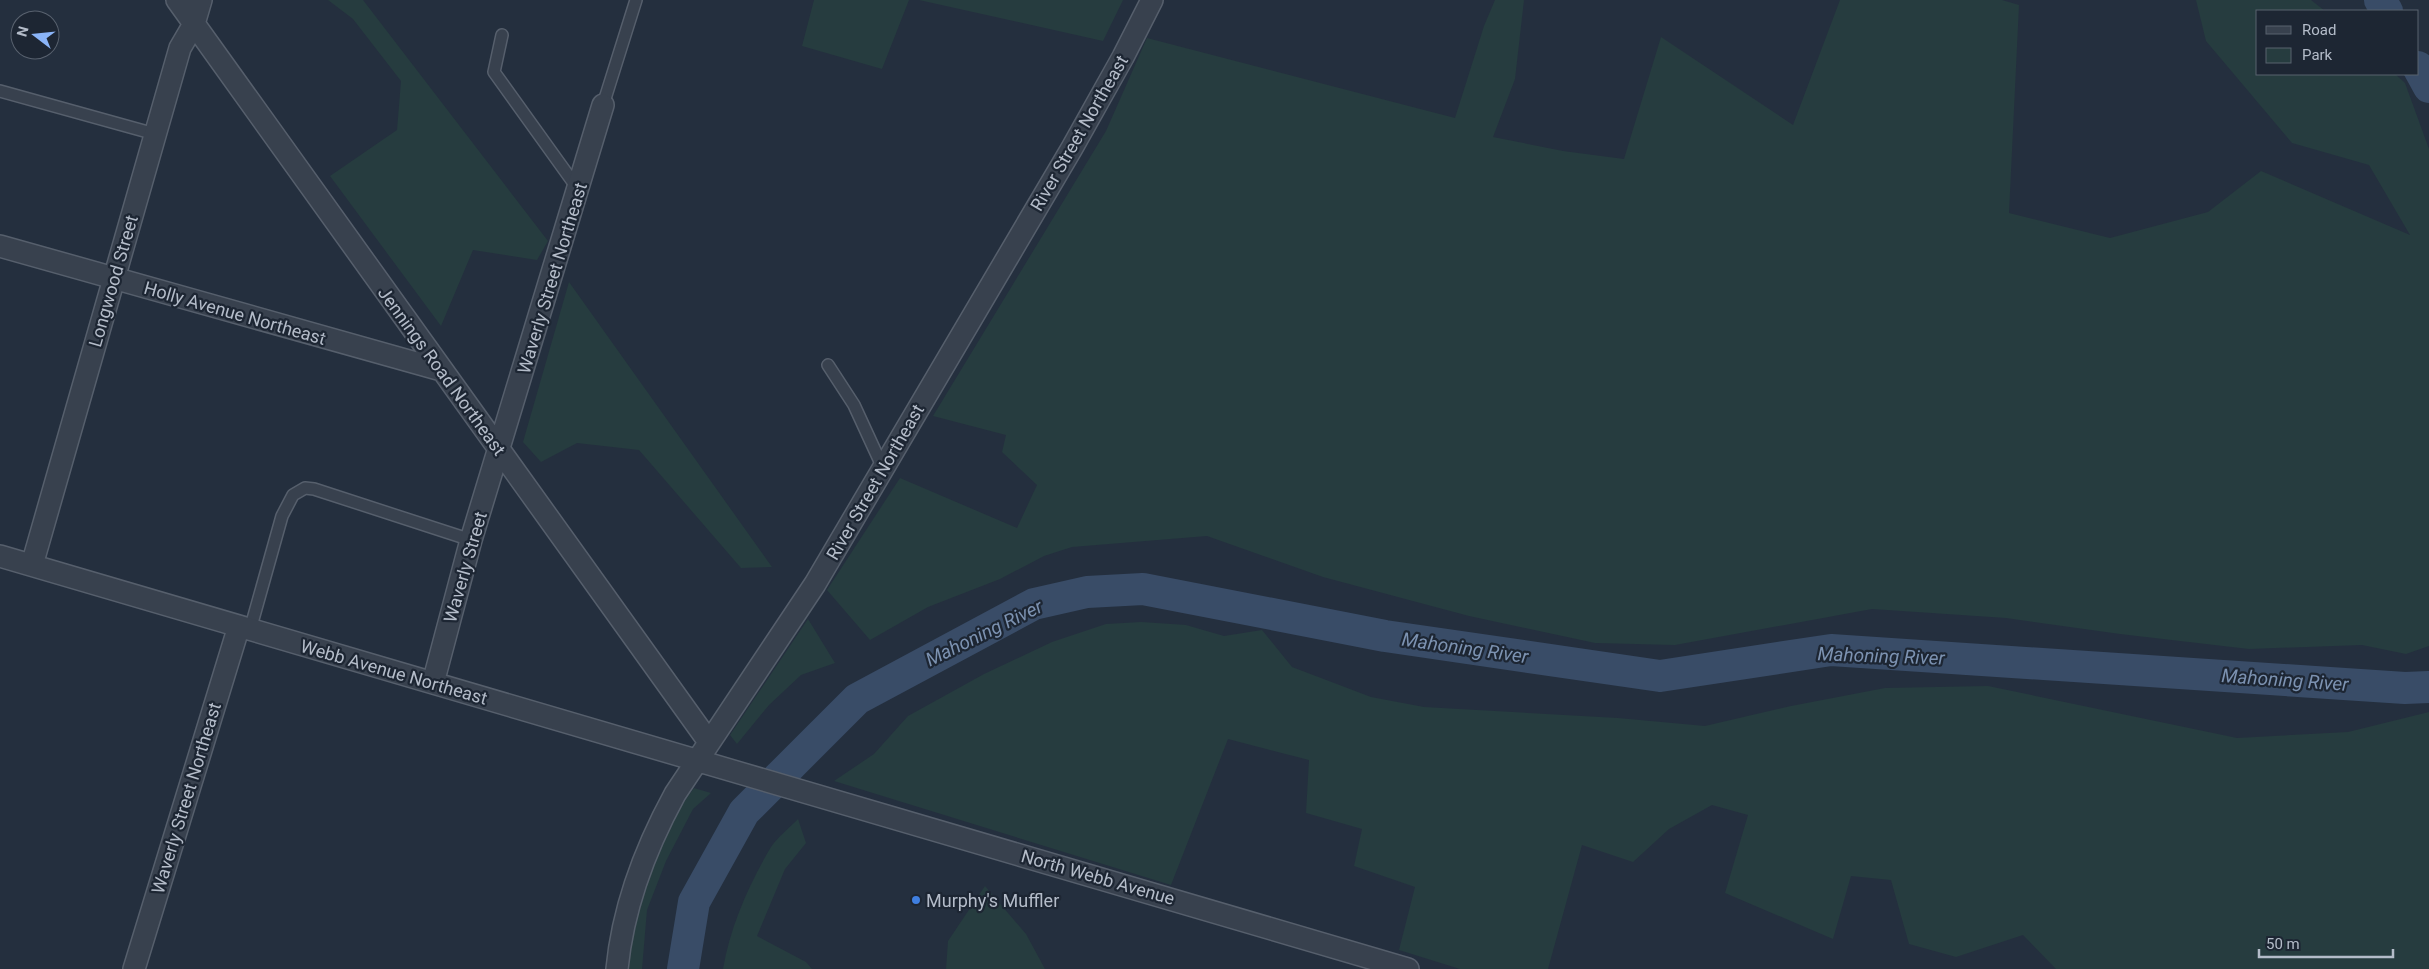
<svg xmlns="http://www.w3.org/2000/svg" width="2429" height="969" font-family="Roboto,sans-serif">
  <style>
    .green { fill: #263c3f }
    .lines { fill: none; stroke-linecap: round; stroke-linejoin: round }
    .river { stroke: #394c67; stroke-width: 32 }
    .service-casing { stroke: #565f6c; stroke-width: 14 }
    .minor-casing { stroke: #565f6c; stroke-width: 24 }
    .service { stroke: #38414e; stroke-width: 11 }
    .minor { stroke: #38414e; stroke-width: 21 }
    .shop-dot { fill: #3f7fe0; stroke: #1d2633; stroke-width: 2 }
    .labels { text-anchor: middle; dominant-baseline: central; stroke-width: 4.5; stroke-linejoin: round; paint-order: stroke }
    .street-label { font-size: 18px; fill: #b4bcc9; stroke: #1d2633 }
    .poi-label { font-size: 18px; fill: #b4bcc9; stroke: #1d2633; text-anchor: start }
    .water-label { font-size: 19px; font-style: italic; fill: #7c92b1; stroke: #1d2633 }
  </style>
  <rect width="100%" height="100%" fill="#242f3e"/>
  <path class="green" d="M328,0H363L548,241L537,260L473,250L441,326L330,176L397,130L401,81L353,19Z
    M814,0H909L882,69L802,46Z
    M919,0H1123L1103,41Z
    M1495,0H1524L1515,79L1493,137L1563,151L1624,159L1661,37L1793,125L1840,0H2002L2019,5L2009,213L2110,238L2208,212L2261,171L2410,235L2369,165L2292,143L2206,41L2196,0H2311L2325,11H2258V74H2395L2405,83L2429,149V646L2406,654L2362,645L2249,649L2120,634L2006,618L1872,609L1675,645L1595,643L1469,616L1323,577L1207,536L1072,547L1044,556L1000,579L928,607L870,640L827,590L900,478L1017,528L1037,485L1002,452L1006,435L933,416L1106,131L1147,38L1455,118L1484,26Z
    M569,282L772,567L741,568L639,450L577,443L541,462L523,442Z
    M808,619L835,663L801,675L769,705L737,744L730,735Z
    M1141,622L1186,625L1224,636L1262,630L1292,667L1371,697L1424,707L1618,718L1705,726L1791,706L1885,688L1988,686L2237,738L2348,732L2429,712V969H2056L2023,935L1956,957L1909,944L1891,880L1851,876L1833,939L1725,893L1748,815L1712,805L1669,829L1633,862L1582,845L1548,969H1460L1399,950L1415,887L1354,866L1362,829L1306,813L1309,760L1228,739L1171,885L834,781L874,754L908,716L984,674L1052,642L1106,624Z
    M694,788L711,793L693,809L666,861L647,910L642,969H628C635,905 655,839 694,788Z
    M798,819L806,843L785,869L757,936L806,962L812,969H723C730,927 749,884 771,847C778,837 789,828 798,819Z
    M985,886L1026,934L1045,969H946L948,941Z"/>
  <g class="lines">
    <path class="river" d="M2380,0L2387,11
      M2418,67L2429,87
      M683,969L694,902L744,812L857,699L1034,604L1087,592L1143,589L1385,636L1660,676L1831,650L2405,688L2429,687"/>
    <g class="service-casing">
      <path id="service" d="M502,35L494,72L578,189
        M0,91L155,134
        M603,105L636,0
        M828,365L854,405L883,468
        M250,630L282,516L293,495L305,488L314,489L471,540"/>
    </g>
    <g class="minor-casing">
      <path id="minor" d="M177,0L709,742
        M0,246L441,370
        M0,556L1408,969
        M32,565L180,48L194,24L201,0
        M433,683L471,540L603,105
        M134,969L239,626
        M617,969C623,906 645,849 675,794L815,584L1072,148L1123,57L1152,0"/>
    </g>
    <use href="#service" class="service"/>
    <use href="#minor" class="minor"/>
  </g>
  <circle class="shop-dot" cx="916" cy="900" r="5"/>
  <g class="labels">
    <g class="street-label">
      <text transform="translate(1079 133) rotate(-60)">River Street Northeast</text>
      <text transform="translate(552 278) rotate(-73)">Waverly Street Northeast</text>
      <text transform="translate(113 281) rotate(-74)">Longwood Street</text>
      <text transform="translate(235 313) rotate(16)">Holly Avenue Northeast</text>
      <text transform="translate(442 371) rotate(54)">Jennings Road Northeast</text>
      <text transform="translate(875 482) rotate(-60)">River Street Northeast</text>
      <text transform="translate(465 567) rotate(-74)">Waverly Street</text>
      <text transform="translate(394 672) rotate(16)">Webb Avenue Northeast</text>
      <text transform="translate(186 798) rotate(-73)">Waverly Street Northeast</text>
      <text transform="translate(1098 877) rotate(16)">North Webb Avenue</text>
    </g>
    <g class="poi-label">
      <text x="926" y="900">Murphy's Muffler</text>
    </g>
    <g class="water-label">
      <text transform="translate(984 633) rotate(-26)">Mahoning River</text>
      <text transform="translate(1465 648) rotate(8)">Mahoning River</text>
      <text transform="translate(1881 656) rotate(2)">Mahoning River</text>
      <text transform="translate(2285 680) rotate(4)">Mahoning River</text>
    </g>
  </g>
  <rect x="2256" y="10" width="162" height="65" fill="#1d2633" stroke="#59626f"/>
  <rect x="2266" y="26" width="25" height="8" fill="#38414e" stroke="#59626f"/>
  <text x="2302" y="35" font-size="15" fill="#b4bcc9">Road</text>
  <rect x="2266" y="48" width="25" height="15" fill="#263c3f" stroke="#59626f"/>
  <text x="2302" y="60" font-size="15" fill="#b4bcc9">Park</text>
  <g transform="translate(35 35) rotate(286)"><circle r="24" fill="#1d2633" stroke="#59626f"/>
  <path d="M0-4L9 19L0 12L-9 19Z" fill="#8ab4f8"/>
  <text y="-8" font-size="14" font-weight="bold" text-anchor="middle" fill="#b4bcc9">N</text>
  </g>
  <path d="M2259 949v8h134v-8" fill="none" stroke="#b4bcc9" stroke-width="2.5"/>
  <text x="2266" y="949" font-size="15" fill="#b4bcc9" stroke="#1d2633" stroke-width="4" paint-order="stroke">50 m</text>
</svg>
